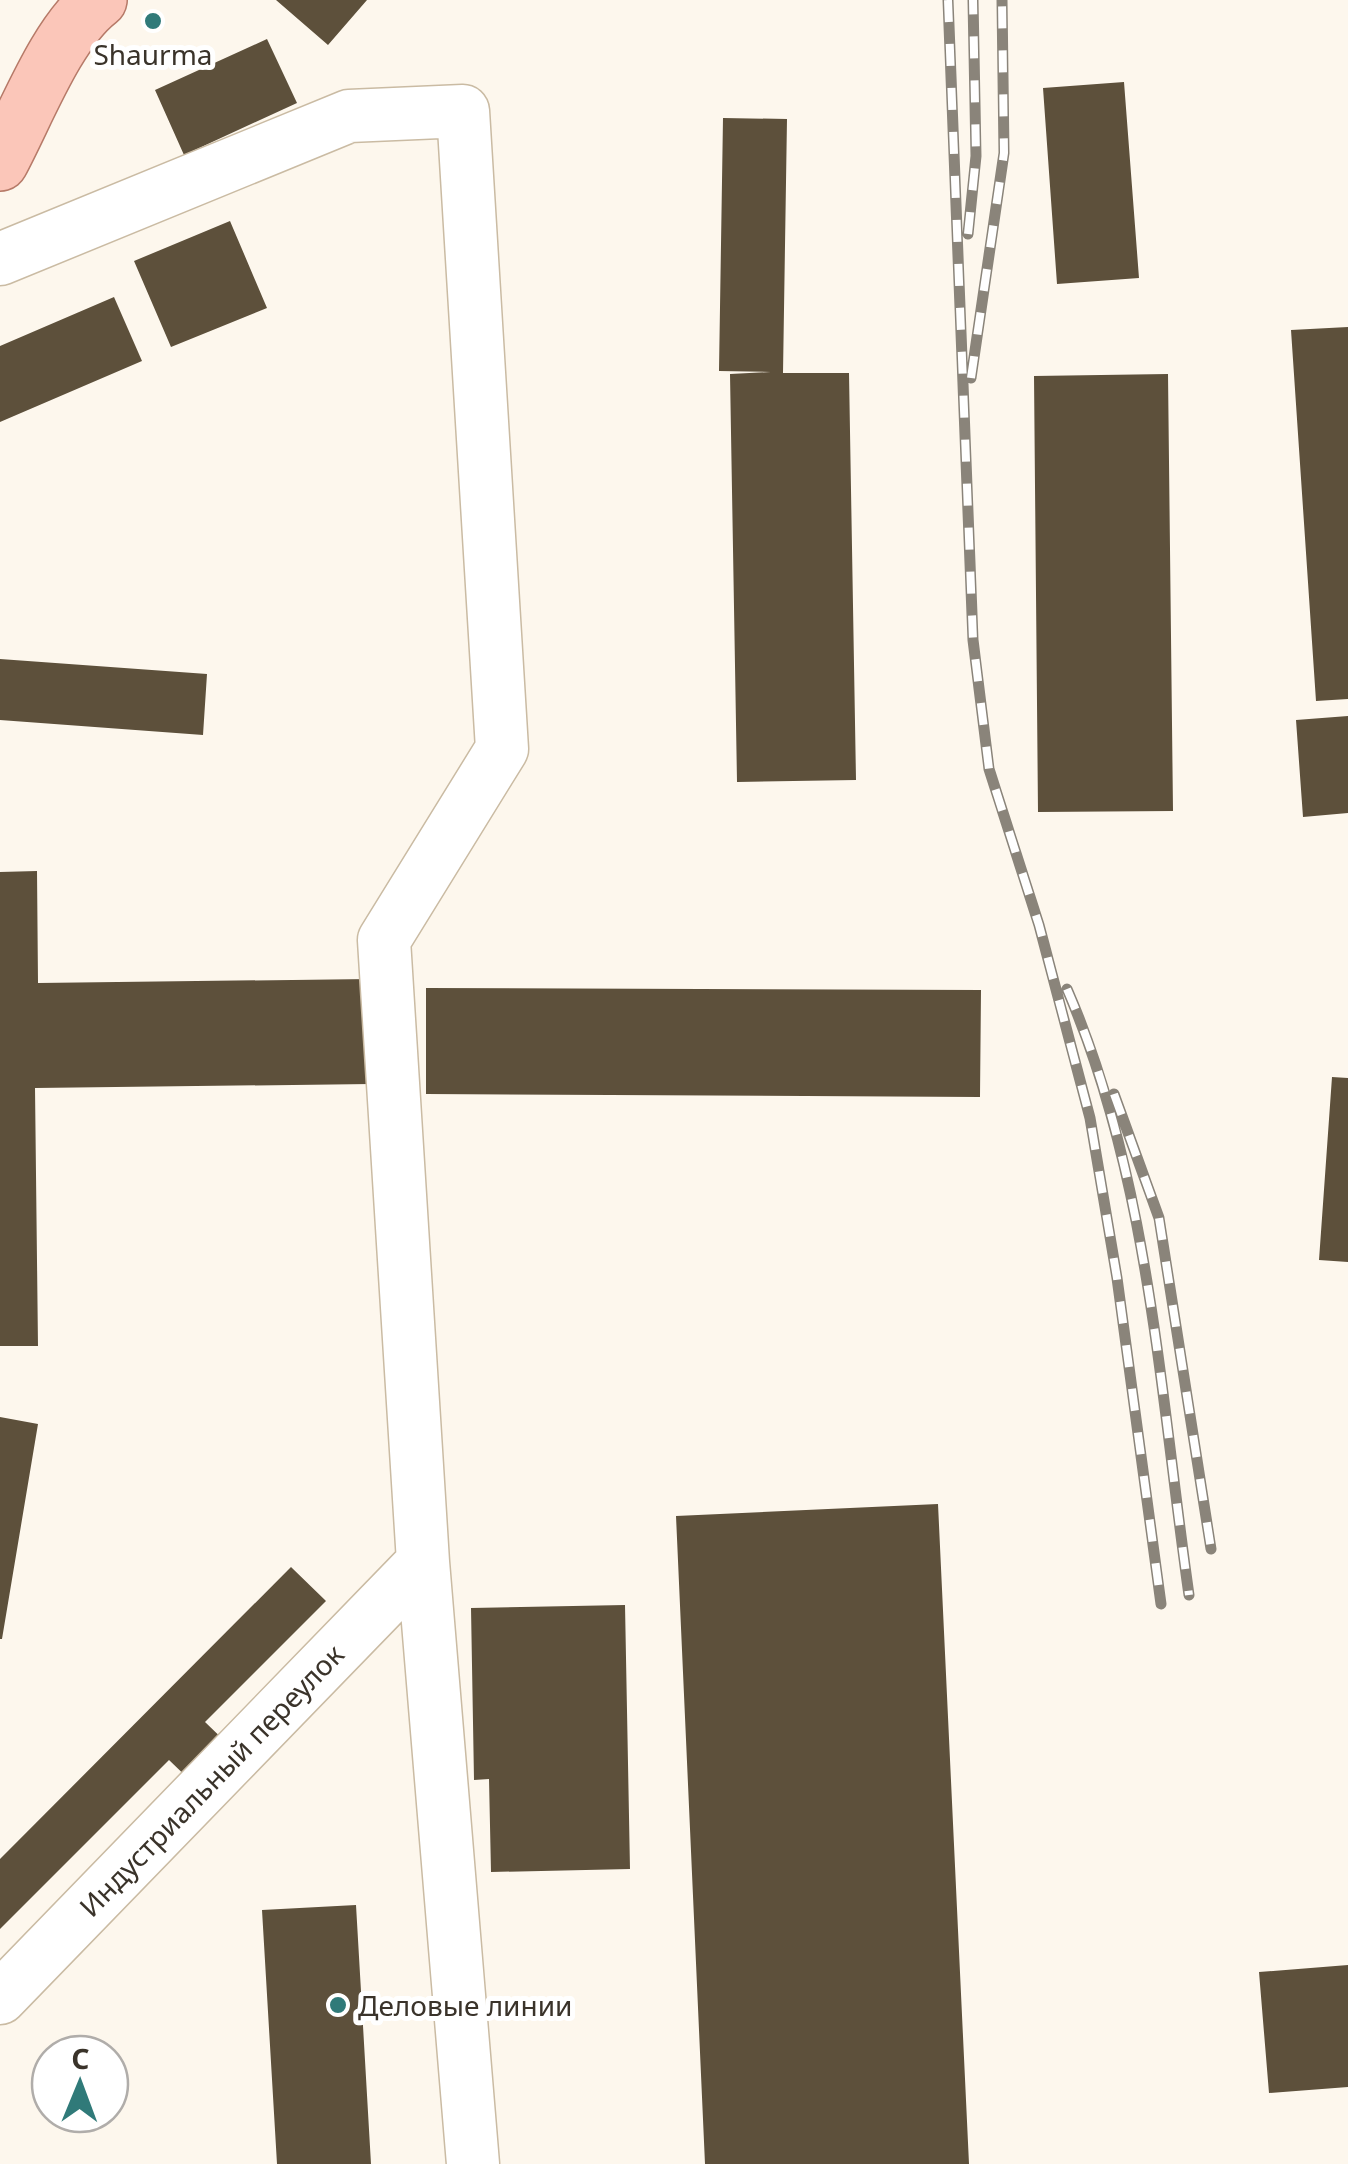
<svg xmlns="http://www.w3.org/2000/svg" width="1348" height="2164" font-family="'Noto Sans',sans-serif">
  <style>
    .building { fill: #5d503b }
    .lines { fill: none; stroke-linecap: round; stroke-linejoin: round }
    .minor-casing { stroke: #cabba3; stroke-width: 55 }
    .major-casing { stroke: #b67a68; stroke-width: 58 }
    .minor { stroke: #fff; stroke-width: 52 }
    .major { stroke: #fbc6b9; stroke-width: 55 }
    .rail-casing { stroke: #8a847a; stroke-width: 11 }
    .rail { stroke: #fff; stroke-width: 8; stroke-dasharray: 22; stroke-linecap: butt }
    .poi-dot { fill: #307a79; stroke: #fff; stroke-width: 4 }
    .labels { text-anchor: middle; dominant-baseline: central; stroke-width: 10; stroke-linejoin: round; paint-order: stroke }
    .poi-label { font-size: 28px; fill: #3a332a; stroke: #fff }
    .street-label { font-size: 28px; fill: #3a332a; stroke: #fff }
  </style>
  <rect width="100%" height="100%" fill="#fdf7ed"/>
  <path class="building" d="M276,0H367L328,45Z
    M267,39L297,103L184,155L155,90Z
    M1124,82L1139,278L1057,284L1043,88Z
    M723,118L787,119L783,373H849L856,780L737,782L730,374L771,372L719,371Z
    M230,221L267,308L171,347L134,261Z
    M114,297L142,361L0,422V346Z
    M1348,327V699L1316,701L1291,330Z
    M1168,374L1173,811L1038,812L1034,376Z
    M0,659L207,674L203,735L0,720Z
    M1348,716V813L1303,817L1296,720Z
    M37,871L38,983L370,979L371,1084L35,1088L38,1346H0V872Z
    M426,988L981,990L980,1097L426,1094Z
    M1332,1077L1348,1078V1262L1319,1260Z
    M0,1417L38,1424L2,1639H0Z
    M938,1504L969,2164H705L676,1516Z
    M291,1567L326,1601L205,1722L233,1749L196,1786L169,1760L0,1929V1859Z
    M625,1605L630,1869L491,1872L489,1779L474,1780L471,1608Z
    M356,1905L371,2164H277L262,1910Z
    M1348,1965V2087L1269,2093L1259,1972Z"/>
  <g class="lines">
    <g class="minor-casing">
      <path id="minor" d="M0,259L349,116L463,111L502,749L384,940L423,1562L473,2164
        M0,1998L423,1562"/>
    </g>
    <g class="major-casing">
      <path id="major" d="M0,163C26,115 56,33 99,0"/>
    </g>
    <use href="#minor" class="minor"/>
    <use href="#major" class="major"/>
    <g class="rail-casing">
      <path id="rail" d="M948,0L973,640L989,769L1039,925L1090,1118L1117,1278L1161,1604
        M968,234L976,156L973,0
        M971,378L1004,153L1002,0
        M1067,989C1149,1178 1160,1393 1189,1595
        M1114,1094L1159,1218L1211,1549"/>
    </g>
    <use href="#rail" class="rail"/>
  </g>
  <g class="poi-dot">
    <circle cx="153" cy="21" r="10"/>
    <circle cx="338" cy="2005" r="10"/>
  </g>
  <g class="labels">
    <g class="poi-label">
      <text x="153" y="54">Shaurma</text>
      <text x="358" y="2005" text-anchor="start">Деловые линии</text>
    </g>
    <g class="street-label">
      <text transform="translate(211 1780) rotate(-46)">Индустриальный переулок</text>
    </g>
  </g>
  <g transform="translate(80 2084) rotate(1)"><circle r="48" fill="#ffffff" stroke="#b0adaa" stroke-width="2.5"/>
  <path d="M0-8L18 38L0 25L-18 38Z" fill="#307a79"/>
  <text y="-15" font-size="28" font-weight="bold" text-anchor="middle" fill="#3a332a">С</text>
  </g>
</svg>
